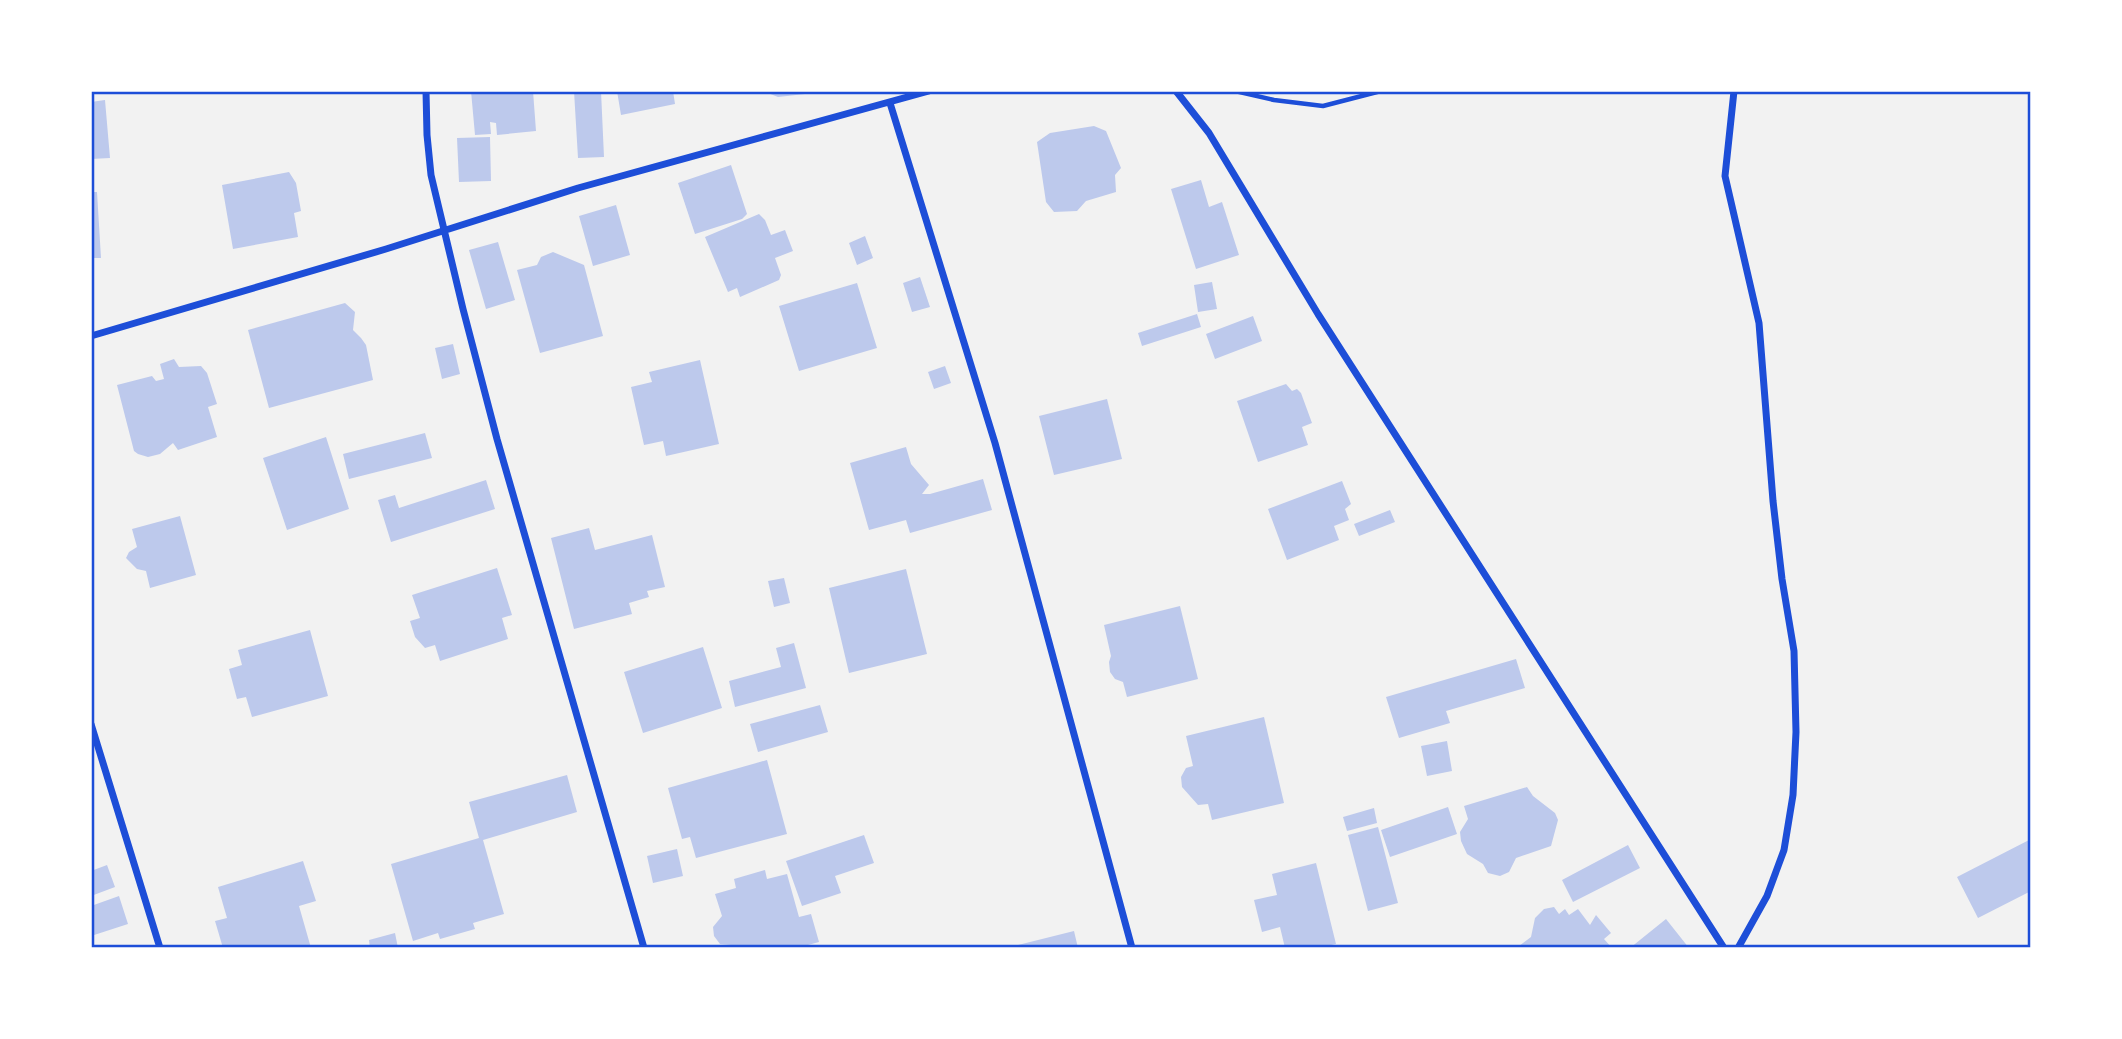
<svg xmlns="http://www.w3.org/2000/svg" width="2122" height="1039" font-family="Merriweather,serif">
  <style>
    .building { fill: #bdc9ec }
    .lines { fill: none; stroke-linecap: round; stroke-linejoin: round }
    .path { stroke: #1d4ed8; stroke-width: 4.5 }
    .minor { stroke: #1d4ed8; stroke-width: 7 }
    .neatline { fill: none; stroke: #1d4ed8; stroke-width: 2.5 }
  </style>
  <rect width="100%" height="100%" fill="#f2f2f2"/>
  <path class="building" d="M471,91H533L536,131L497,135L496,123L490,122L491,134L475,135Z
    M574,91H601L604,157L578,158Z
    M617,91H673L675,104L621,115Z
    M763,91H814V93L778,97Z
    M105,100L110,158L91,159V102Z
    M1094,126L1106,131L1121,168L1115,175L1116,192L1086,201L1077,211L1054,212L1046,202L1037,142L1050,133Z
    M490,137L491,181L459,182L457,138Z
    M731,165L747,214L742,219L695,234L678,183Z
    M289,172L296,183L301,211L294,213L298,237L233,249L222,185Z
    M1201,180L1209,207L1222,202L1239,255L1196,269L1171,189Z
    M91,192H97L101,258H91Z
    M616,205L630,255L593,266L579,216Z
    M759,214L765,220L771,235L785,230L793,251L775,258L781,275L779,280L740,297L737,288L728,292L705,237Z
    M865,236L873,258L857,265L849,243Z
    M498,242L515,300L486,309L469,250Z
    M553,252L584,265L603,336L540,353L517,270L537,265L541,257Z
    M920,277L930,307L912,312L903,283Z
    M1212,282L1217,309L1198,312L1194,285Z
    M857,283L877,348L799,371L779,306Z
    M345,303L355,312L353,330L361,338L366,345L373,380L269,408L248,330Z
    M1197,314L1201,327L1142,346L1138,333Z
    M1253,316L1262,341L1215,359L1206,334Z
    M453,344L460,374L442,379L435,348Z
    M174,359L179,367L201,366L207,373L217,404L208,407L217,437L178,450L173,443L160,454L148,457L138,454L134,451L117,385L152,376L156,381L164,379L160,364Z
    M700,360L719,444L666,456L663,441L644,445L631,387L652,382L649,372Z
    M945,366L951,383L934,389L928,372Z
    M1286,384L1292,391L1297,389L1301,393L1312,423L1302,427L1308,445L1258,462L1237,401Z
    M1107,399L1122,459L1054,475L1039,416Z
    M425,433L432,458L349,479L343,454Z
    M326,437L349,509L287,530L263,458Z
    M906,447L911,464L929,485L922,494H930L983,479L992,510L910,533L906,520L869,530L850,463Z
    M486,480L495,509L391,542L378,500L395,495L399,508Z
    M1342,481L1351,504L1345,509L1349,520L1334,526L1339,540L1287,560L1268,509Z
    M1390,510L1395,522L1359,536L1354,524Z
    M180,516L196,575L150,588L146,571L137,569L126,558L129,552L137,547L132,529Z
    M589,528L595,550L652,535L665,587L647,591L649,597L629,603L632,614L574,629L551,538Z
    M497,568L512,615L502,618L508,639L440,661L435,645L425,648L415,637L410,621L420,618L412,595Z
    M906,569L927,654L849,673L829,588Z
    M784,578L790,603L774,607L768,581Z
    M1180,606L1198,679L1127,697L1123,682L1115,679L1110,672L1109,662L1111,656L1104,625Z
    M310,630L328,696L252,717L246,697L237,699L229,669L242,665L238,650Z
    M794,643L806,688L735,707L729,681L781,667L776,648Z
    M703,647L722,708L643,733L624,672Z
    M1516,659L1525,688L1446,711L1450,723L1399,738L1386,697Z
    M820,705L828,732L758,752L750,724Z
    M1264,717L1284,803L1212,820L1208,804L1198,805L1182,787L1181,777L1186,768L1193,766L1186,736Z
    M1447,741L1452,771L1427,776L1421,746Z
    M767,760L787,834L696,858L690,837L682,839L668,788Z
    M567,775L577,812L483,840L504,914L473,923L475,929L440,939L438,933L413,941L391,864L479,838L469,802Z
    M1527,787L1533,796L1555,813L1558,820L1551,846L1516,858L1509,872L1500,876L1488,873L1483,864L1467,854L1461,841L1460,832L1468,819L1464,806Z
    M1448,807L1457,834L1390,857L1381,830Z
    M1374,808L1377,823L1347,831L1343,817Z
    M1378,827L1398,903L1368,911L1348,835Z
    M864,835L874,863L835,876L841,893L802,906L786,861Z
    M2031,839V891L1978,918L1957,877Z
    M1628,845L1640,868L1573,902L1562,880Z
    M677,849L683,876L653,883L647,856Z
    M303,861L316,901L299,906L311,948H223L215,921L227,918L218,887Z
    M1316,863L1336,944L1317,948H1285L1280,927L1262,932L1254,900L1277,895L1272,874Z
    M107,865L115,887L91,896V871Z
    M765,870L767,879L787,874L799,917L811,914L819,942L797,948H732L731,945L720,944L714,936L713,927L722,916L715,894L736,888L734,879Z
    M119,896L128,924L91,936V906Z
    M1554,907L1559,914L1565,909L1569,915L1578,909L1590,925L1596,915L1611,933L1604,939L1612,948H1520L1519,946L1531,937L1535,918L1544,909Z
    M1666,919L1689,948H1630Z
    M1074,931L1078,948H1011L1010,947Z
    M395,933L398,948H370L369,940Z"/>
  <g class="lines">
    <path class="path" d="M1235,91L1274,100L1323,106L1381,91"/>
    <path class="minor" d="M426,91L427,135L431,175L463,309L497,439L644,948
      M1176,91L1209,133L1318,314L1724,948
      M1734,91L1725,176L1759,323L1773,501L1782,579L1794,651L1796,732L1793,795L1784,850L1767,896L1738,948
      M890,103L995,443L1132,948
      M91,336L386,249L578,188L929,91
      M91,724L160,948"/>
  </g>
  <rect width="2122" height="1039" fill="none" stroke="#ffffff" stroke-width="186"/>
  <rect x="93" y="93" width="1936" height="853" class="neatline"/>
</svg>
